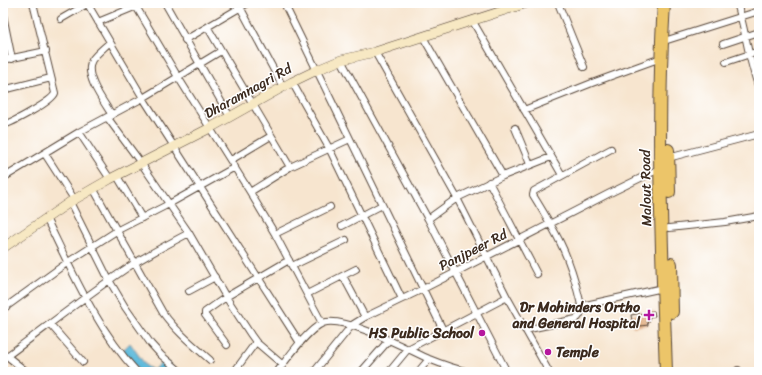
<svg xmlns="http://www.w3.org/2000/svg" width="762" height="375" font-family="Sriracha,sans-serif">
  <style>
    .water { fill: #5dbadb; stroke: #4c727c }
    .building { fill: #d79860 }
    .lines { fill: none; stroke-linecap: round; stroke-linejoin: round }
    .street-casing { stroke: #574639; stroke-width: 8 }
    .secondary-casing { stroke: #574639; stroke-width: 10 }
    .highway-casing { stroke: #574639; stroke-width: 14 }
    .street { stroke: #fff; stroke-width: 6 }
    .secondary { stroke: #f7e8c3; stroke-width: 9 }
    .highway { stroke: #ecc569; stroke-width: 12 }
    .poi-dot { fill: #b5179e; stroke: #fff; stroke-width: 1.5 }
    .labels { text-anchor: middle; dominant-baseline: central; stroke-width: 3; stroke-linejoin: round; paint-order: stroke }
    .street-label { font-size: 14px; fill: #3b2a1e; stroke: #fff }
    .poi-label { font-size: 14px; font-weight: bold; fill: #3b2a1e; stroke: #fff; text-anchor: end }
  </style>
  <rect width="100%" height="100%" fill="#fff"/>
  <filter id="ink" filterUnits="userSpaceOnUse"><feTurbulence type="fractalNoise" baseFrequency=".025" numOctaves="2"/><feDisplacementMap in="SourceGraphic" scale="8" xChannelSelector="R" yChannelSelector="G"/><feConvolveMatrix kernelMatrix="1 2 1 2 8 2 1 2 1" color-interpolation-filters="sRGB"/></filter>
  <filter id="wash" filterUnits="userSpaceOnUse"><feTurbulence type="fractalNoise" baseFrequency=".012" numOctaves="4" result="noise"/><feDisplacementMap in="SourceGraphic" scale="16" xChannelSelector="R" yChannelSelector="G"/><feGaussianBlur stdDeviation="0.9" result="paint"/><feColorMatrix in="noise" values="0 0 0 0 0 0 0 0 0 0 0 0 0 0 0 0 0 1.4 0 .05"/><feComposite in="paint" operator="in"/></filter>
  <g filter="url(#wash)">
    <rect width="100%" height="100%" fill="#f7e5cf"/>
    <path class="water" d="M130,343L146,366L153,370L165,360L178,372H140L125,356L122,351Z"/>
    <g id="blocks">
      <path class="building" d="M654,311L655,316L649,317L650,321H647L648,325L633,327L631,315Z"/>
    </g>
  </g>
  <g filter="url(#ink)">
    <use href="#blocks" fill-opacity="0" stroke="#574639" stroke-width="1"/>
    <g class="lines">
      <g class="street-casing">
        <path id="street" d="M87,3L143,98L300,343
          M134,3L178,77L250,192L275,234L322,323
          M165,3L230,117
          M284,3L443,330
          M558,3L584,67
          M737,3C746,31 748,60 759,88
          M240,7L283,87
          M3,15L12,59
          M61,19L87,4
          M472,20L562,175
          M98,22L144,3
          M208,28L290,167
          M423,37L503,176
          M185,40L248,3
          M110,42C104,48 97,53 92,60C83,75 104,102 112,115
          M661,42L759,11
          M723,44L759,32
          M375,52L457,198L507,297L549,372
          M3,60L46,51
          M341,60L428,219L507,372
          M726,62L759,51
          M292,82L329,148L402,299
          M3,90L51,78
          M524,110L592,83L661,58
          M107,117L141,163L189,233L226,297L251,335L256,342L283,365
          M3,125C12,123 53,101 55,93L33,3
          M515,128L530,164
          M79,132L110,179
          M45,154L74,199
          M668,158L759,134
          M231,160L271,136
          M117,176L142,218
          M3,178L79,132L143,98L221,51
          M489,182L537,274
          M93,188L163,313C176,331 193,345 210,360
          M250,192L290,167L350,139
          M70,202L109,280L125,307L151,344L161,355L181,372
          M46,218C72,271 96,328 137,372
          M428,219L457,198L503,176L551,157
          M342,226L382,205
          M669,228L725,222L759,216
          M275,234L330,207
          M292,266L346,240
          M343,276L365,317
          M189,291L215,277
          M307,294L356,269
          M581,306L663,288
          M3,309L68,262L118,230L169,204L235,167
          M50,324L83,362
          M525,330L576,319C585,313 580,302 578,293C569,254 554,229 533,195L534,191L611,149
          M227,345L205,315V312L226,297L289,260
          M3,353L27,372
          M7,356C49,325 89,293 133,264C151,253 170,243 189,233
          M234,372L256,342
          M277,372C287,359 308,329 323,323C344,315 407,349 429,359C441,364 456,369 469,372
          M314,372L352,325L365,317L423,289L608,194L659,169
          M361,372L389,340
          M389,372L408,349L507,297
          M418,372L429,359
          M738,372V370"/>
      </g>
      <g class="secondary-casing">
        <path id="secondary" d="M3,248L70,202L110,179L210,128L292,82L317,70L341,60L375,52L527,3"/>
      </g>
      <g class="highway-casing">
        <path id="highway" d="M664,3C656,126 662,249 666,372
          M668,150L669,192
          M671,264L672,312"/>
      </g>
      <use href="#street" class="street"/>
      <use href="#secondary" class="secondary"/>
      <use href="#highway" class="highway"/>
    </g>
  </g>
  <g class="poi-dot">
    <path d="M647 309h4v4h4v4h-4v4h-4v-4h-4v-4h4z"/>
    <circle cx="482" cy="333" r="4"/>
    <circle cx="548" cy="352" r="4"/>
  </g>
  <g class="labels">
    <g class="street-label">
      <text transform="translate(248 91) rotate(-29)">Dharamnagri Rd</text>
      <text transform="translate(646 188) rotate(-91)">Malout Road</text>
      <text transform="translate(473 250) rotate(-27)">Panjpeer Rd</text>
    </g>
    <g class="poi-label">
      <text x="640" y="307">Dr Mohinders Ortho<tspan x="640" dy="16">and General Hospital</tspan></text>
      <text x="474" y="333">HS Public School</text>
      <text x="556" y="352" text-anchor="start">Temple</text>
    </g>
  </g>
  <rect width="762" height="375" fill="none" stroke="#fff" stroke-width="16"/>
</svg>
